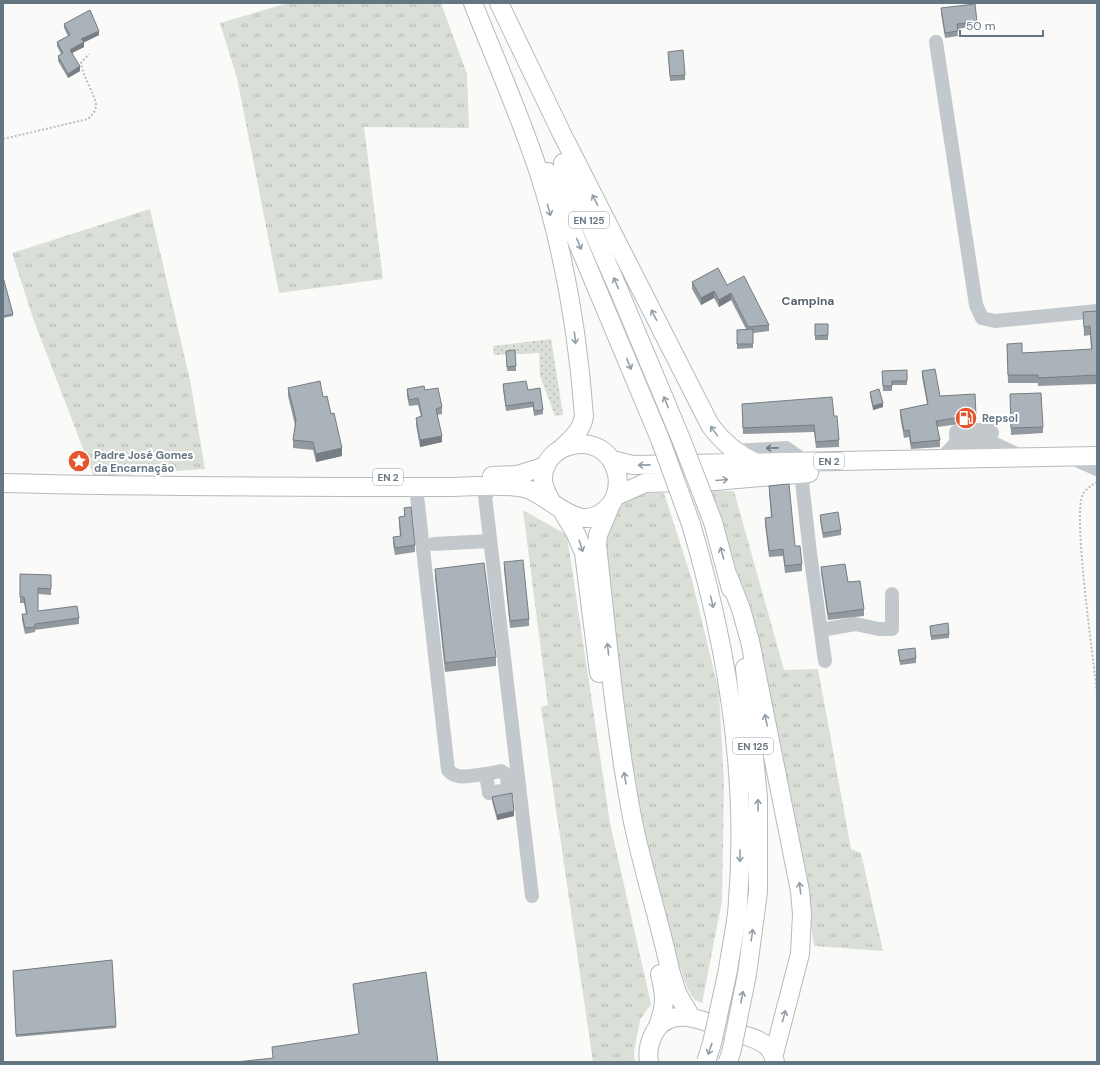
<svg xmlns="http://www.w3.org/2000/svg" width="1100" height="1065" font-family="'DM Sans',sans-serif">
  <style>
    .grass { fill: url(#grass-tufts) }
    .garden { fill: url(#garden-dots) }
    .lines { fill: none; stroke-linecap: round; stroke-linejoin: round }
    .major-casing { stroke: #b5babe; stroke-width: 20 }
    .path { stroke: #bbbfc2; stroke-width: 2; stroke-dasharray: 2 2; stroke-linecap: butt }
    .minor { stroke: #c3c8cc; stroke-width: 14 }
    .major { stroke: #fff; stroke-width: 18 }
    .major-bridge-casing { stroke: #b5babe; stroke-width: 20; stroke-linecap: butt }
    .major-bridge { stroke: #fff; stroke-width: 18 }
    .wall { fill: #929a9f }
    .shaded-wall { fill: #777d82 }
    .building { fill: #aab3b9; stroke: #777d82 }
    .oneway { stroke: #939fa8 }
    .oneway2 { stroke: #6a7a87 }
    .labels { text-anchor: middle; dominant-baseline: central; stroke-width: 4; stroke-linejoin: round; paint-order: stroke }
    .shield { fill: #fff; stroke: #939fa8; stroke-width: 1 }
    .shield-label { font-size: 10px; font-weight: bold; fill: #657683 }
    .poi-label { font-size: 11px; font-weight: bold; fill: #657683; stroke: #fff; text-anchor: start }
    .neighbourhood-label { font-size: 12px; font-weight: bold; fill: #57646e; stroke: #fff }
  </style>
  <defs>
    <pattern id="grass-tufts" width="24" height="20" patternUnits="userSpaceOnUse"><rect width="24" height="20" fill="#dadfd7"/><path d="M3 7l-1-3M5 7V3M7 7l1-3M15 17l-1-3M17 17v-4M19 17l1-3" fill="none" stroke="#b4b9b4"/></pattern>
    <pattern id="garden-dots" width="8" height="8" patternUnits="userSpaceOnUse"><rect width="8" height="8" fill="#dadfd7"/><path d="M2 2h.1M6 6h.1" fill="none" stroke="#b4b9b4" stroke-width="1.8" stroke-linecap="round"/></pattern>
  </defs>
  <rect width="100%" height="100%" fill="#fafaf8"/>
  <path class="grass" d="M288,3H441L467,74L469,128L364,127L383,279L279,293L237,78L220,23Z
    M150,209L190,380L205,469L94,477L34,321L12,253Z
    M711,491H734L784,670L818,669L851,849L861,853L883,951L814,946L793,805L761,664Z
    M640,493H664L692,580L719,692L724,785L722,901L702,1003L695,1000L687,988L669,934L627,761L605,551L607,525L623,500Z
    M523,510L567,535L610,823L651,1004L640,1020L634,1052L635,1062H593L541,707L548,705Z"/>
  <path class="garden" d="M551,339L563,415L555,416L540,376L539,353L494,355L493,346Z"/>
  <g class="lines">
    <g class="major-casing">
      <path id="major" d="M473,3C495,59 520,115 539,173C564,251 578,334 584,416C582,431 571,439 561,449
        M499,3L561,132L710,425C722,442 737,454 756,463
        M563,163L617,286L681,439
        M548,172L660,439
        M612,460L633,465L1097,456
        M492,476L517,475L546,466
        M3,483C152,487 300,487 449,487C473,487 500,483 524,488C551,494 581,541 611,504C617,496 619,484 617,474C606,426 540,441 543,481C544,489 548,496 552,503
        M616,496L645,483L715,481L809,473
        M611,504L598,535L597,545C607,636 615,727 632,817C642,868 659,918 670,970L677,993L691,1017
        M563,512L576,534L584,553L599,673
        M713,522L731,589
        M691,524C727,646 748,774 738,901C737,924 731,947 728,970
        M729,578L741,609L750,641L800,891L802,914L800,954L774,1054
        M745,668L758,797V892L747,974
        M659,1023C666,1003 665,995 660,974
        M649,1062C647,1051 649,1043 654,1033C670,1003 707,1022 731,1031C742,1035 758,1038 767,1046C772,1051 774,1056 775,1062"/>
    </g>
    <path class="path" d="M3,139L88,119C92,115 96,111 96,105C96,97 83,77 81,63L89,54
      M1097,482C1092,485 1086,489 1083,494C1072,513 1094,662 1097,693"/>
    <path class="minor" d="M936,42L976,305L982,318L995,321L1097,311
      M956,437V432L990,429L992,433
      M735,451L786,448L805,461
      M1072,458L1097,469
      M941,459L954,445L991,442L1021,456
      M801,473L810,553L825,661
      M496,486L489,491L485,496L532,896
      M416,487L448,770C457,781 473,775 486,774L489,793L508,790L507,775L501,771L486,774
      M433,544L490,541
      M821,630L855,624L879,629H892V594"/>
    <use href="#major" class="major"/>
    <g class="major-bridge-casing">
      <path id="major-bridge" d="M660,439L691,524
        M681,439L713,522
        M706,1062L712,1043L728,970
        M728,1062L732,1049L747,974"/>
    </g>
    <use href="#major-bridge" class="major-bridge"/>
  </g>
  <path class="wall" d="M941,8L977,22V26L957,29L958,36L945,38L941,13Z
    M64,24L99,35L84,42V47L72,53L80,71L68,78L58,61V56L61,54L57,46V42L68,36L64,28Z
    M668,52L685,75V80L670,81Z
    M3,277L13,314V316L3,318Z
    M692,282L727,285L769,325V331L753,333V348L737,349V330L746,329L731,300L719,307L714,298L701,305L692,289Z
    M1097,311V384L1038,386V383H1008L1007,344L1022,353L1091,349L1090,335L1084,336L1083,312Z
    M815,324H828V340H815Z
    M506,351L516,366V371H507Z
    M907,370V385H892V391H883L882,371Z
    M922,371L940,396L975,394L976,422L937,427L940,440V447L911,449L909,437L904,438L900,416V410L927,404L922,377Z
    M503,384L528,390L543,410V414L534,416L533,407L506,411L503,389Z
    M288,388L323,397L331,414L342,456L316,462L313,450L293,448V440L295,425L288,396Z
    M407,389L425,390L442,407V414L437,415L442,442L420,447L416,425V418L421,417L418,405L409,406L407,396Z
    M870,392L883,407L873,410L870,396Z
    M1010,394L1043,427V433L1011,435Z
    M742,411L834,416L839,440V447L816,448L814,432L743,434Z
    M769,486L802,564V571L785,573L783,556L769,557L765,524V518L771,517L769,492Z
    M404,508L415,545V552L395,555L393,544V537H400L399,524V517H404Z
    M820,515L841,530V535L823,538L820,520Z
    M504,562L529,619V626L510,628L504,569Z
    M821,567L848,582L864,609V616L828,620L821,573Z
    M435,569L496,657V666L445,672L435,578Z
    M20,574L51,575V595L38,594V611L79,618V624L35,630V632L25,634L22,620V614H26L24,603H20Z
    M930,626L949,634V638L931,640Z
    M898,650L916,658V663L900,665Z
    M492,797L514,816L497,820L492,801Z
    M112,960L116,1028L16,1037L13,971Z"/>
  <path class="shaded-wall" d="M99,31V35L81,44V39Z
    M84,42V47L70,54V50Z
    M80,66V71L68,78V74Z
    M714,291V298L701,305V298Z
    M731,293V300L719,307V300Z
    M883,403V407L873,410V406Z
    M442,436V442L420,447V440Z
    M342,448V456L316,462V454Z
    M514,811V816L497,820V815Z"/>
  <path class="building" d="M975,4L977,22L957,24L958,31L945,33L941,8Z
    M90,10L99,31L81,39L84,42L70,50L80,66L68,74L58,56L63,53L57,42L70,35L64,24Z
    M683,50L685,75L670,76L668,52Z
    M718,268L727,285L744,276L769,325L748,327L731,293L719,300L714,291L701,298L692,282Z
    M3,277L13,314L3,316Z
    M1097,311V375L1038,378V375H1008L1007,344L1022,343V353L1092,349L1090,326L1084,327L1083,312Z
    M815,324H828V335L815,336Z
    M753,329V344H737V330Z
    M515,350L516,366L507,367L506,351Z
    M935,369L940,396L975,394L976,415L936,421L940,440L911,443L909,430L904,431L900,410L928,404L922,371Z
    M907,370V381H892V386H883L882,371Z
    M320,381L323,397L327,396L331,414L334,413L342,448L316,454L313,442L293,440L296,420L288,388Z
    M526,381L528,390L540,388L543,410L534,411L533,402L506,406L503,384Z
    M424,386L425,390L438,388L442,407L436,409L442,436L420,440L416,418L422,416L418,398L409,400L407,389Z
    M879,389L883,403L873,406L870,392Z
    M1041,393L1043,427L1011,428L1010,394Z
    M832,397L834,416H837L839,440L816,442L814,425L743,428L742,404Z
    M789,484L795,546H800L802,564L785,566L783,549L769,551L765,518L772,517L769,486Z
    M411,507L415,545L395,548L393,537L401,536L399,517L405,516L404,508Z
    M838,512L841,530L823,533L820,515Z
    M523,560L529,619L510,621L504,562Z
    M484,563L496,657L445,663L435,569Z
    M845,564L848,582L860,581L864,609L828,614L821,567Z
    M20,574L51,575V589L38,588V611L77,606L79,618L35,624V627L25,628L22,614H27L24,597H20Z
    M948,623L949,634L931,636L930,626Z
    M915,648L916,658L900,661L898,650Z
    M512,793L514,811L497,815L492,797Z
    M112,960L116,1026L16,1035L13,971Z
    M426,972L438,1062H236L273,1058L272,1047L359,1034L353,984Z"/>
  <defs><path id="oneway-shaft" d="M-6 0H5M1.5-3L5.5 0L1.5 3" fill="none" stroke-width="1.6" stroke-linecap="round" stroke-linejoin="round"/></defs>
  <g class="oneway">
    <use href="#oneway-shaft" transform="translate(595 200) rotate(-117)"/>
    <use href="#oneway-shaft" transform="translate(549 210) rotate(74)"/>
    <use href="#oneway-shaft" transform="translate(579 244) rotate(68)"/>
    <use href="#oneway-shaft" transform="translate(616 283) rotate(-113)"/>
    <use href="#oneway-shaft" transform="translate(654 315) rotate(-117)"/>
    <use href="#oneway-shaft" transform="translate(575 338) rotate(83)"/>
    <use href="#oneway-shaft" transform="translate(629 364) rotate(68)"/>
    <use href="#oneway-shaft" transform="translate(666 402) rotate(-112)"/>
    <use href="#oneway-shaft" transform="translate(714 431) rotate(-126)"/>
    <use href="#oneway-shaft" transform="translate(644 465) rotate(179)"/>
    <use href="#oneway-shaft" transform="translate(722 480) rotate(-5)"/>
    <use href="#oneway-shaft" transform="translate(581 546) rotate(72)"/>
    <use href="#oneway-shaft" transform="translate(722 553) rotate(-106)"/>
    <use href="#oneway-shaft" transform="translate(712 602) rotate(77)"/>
    <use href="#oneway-shaft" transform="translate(608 649) rotate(-96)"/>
    <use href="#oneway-shaft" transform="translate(766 720) rotate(-102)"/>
    <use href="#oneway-shaft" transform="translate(625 778) rotate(-100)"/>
    <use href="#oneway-shaft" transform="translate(758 805) rotate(-90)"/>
    <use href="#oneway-shaft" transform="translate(740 856) rotate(91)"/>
    <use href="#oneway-shaft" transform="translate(800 888) rotate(-97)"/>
    <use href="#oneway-shaft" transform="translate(752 935) rotate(-82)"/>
    <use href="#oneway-shaft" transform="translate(742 997) rotate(-79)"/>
    <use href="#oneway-shaft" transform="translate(784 1016) rotate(-75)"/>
    <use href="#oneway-shaft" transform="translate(710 1049) rotate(109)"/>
  </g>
  <use class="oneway2" href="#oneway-shaft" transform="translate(772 448) rotate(179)"/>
  <defs>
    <g id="fuel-disc" transform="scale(1.15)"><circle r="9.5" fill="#e4572e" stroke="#fff"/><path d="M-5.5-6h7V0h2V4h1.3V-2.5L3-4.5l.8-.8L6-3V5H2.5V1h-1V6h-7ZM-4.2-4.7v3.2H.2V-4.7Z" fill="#fff"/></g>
    <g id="sight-disc" transform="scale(1.15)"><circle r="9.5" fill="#e4572e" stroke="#fff"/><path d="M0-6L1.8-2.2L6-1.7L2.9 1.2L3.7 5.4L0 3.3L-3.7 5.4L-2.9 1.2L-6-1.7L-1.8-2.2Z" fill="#fff"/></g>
  </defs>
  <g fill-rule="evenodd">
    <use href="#fuel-disc" x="966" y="418"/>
    <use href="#sight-disc" x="79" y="461"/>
  </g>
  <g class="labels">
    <g class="shield">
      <rect x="569" y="212" width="40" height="16" rx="3"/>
      <rect x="814" y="453" width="30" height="16" rx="3"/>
      <rect x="373" y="469" width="30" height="16" rx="3"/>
      <rect x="733" y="738" width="40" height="16" rx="3"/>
    </g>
    <g class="shield-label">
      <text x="589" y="220">EN 125</text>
      <text x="829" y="461">EN 2</text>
      <text x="388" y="477">EN 2</text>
      <text x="753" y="746">EN 125</text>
    </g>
    <g class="poi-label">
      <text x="982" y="418">Repsol</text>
      <text x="94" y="455">Padre José Gomes<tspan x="94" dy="13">da Encarnação</tspan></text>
    </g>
    <g class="neighbourhood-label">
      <text x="808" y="301">Campina</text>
    </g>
  </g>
  <rect width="1100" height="1065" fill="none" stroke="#657683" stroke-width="8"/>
  <path d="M960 30v6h83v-6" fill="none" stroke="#657683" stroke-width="2"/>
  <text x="966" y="30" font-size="12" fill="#657683" stroke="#ffffff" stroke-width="3" paint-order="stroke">50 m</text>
</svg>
